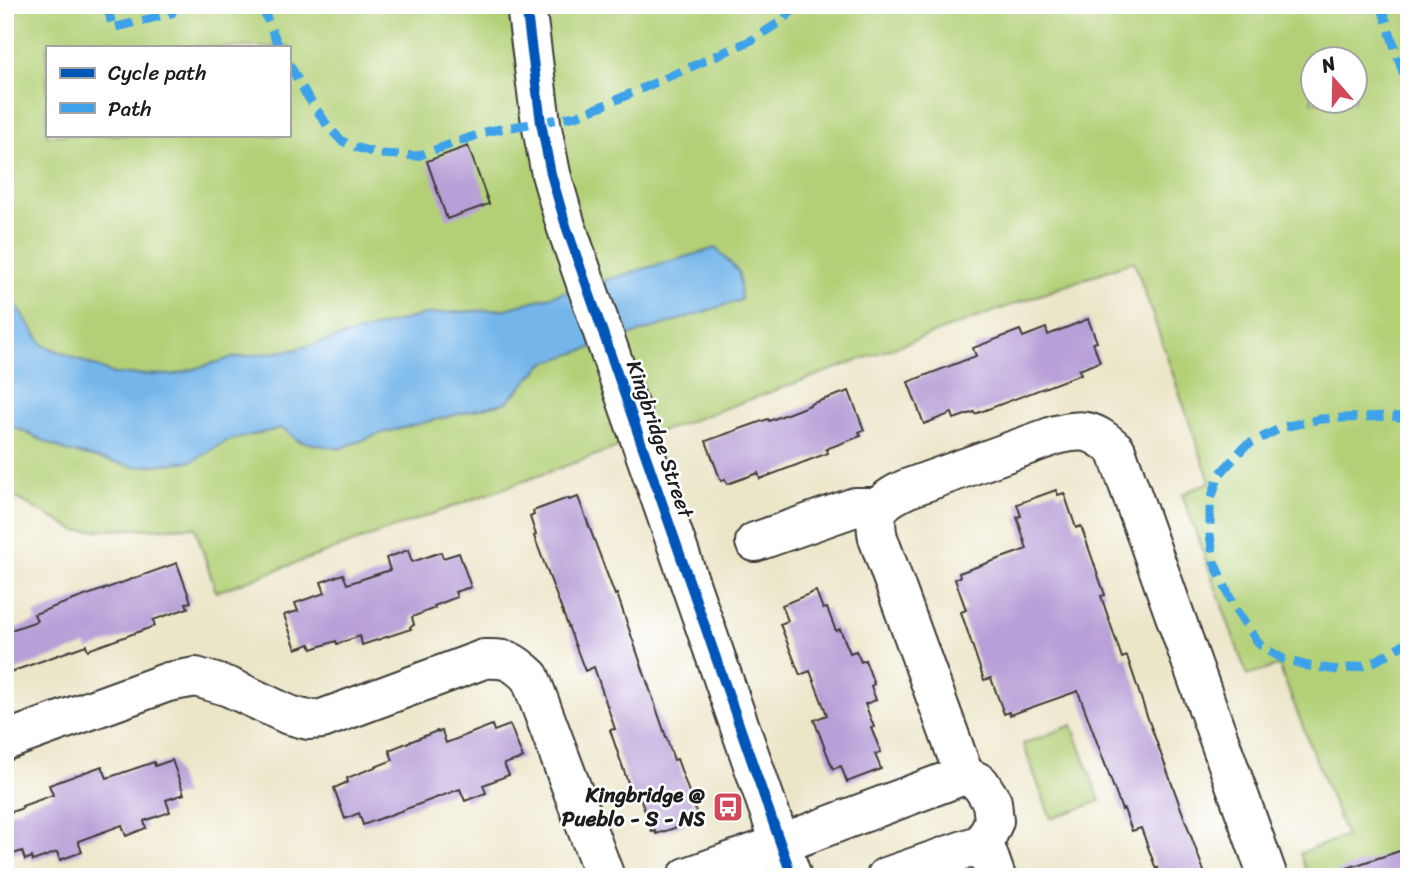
<svg xmlns="http://www.w3.org/2000/svg" width="1414" height="882" font-family="Sriracha,sans-serif">
  <style>
    .green { fill: #b3d077; stroke: #68764a; stroke-width: 2; fill-rule: evenodd }
    .water { fill: #75b6ea; stroke: #486983; stroke-width: 2 }
    .building { fill: #b79fd7 }
    .lines { fill: none; stroke-linecap: round; stroke-linejoin: round }
    .minor-casing { stroke: #3b3a36; stroke-width: 42 }
    .minor { stroke: #fff; stroke-width: 38 }
    .quiet { stroke: #3da2ea; stroke-width: 9; stroke-dasharray: 18 9; stroke-linecap: butt }
    .cycleway-casing { stroke: #fff; stroke-width: 15 }
    .cycleway { stroke: #0057b8; stroke-width: 10 }
    .labels { text-anchor: middle; dominant-baseline: central; stroke-width: 5; stroke-linejoin: round; paint-order: stroke }
    .street-label { font-size: 21px; fill: #1c1c1c; stroke: #fff }
    .poi-label { font-size: 21px; font-weight: bold; fill: #1c1c1c; stroke: #fff; text-anchor: end }
  </style>
  <rect width="100%" height="100%" fill="#fff"/>
  <filter id="ink" filterUnits="userSpaceOnUse"><feTurbulence type="fractalNoise" baseFrequency=".0143" numOctaves="2"/><feDisplacementMap in="SourceGraphic" scale="14" xChannelSelector="R" yChannelSelector="G"/><feConvolveMatrix kernelMatrix="1 2 1 2 8 2 1 2 1" color-interpolation-filters="sRGB"/></filter>
  <filter id="wash" filterUnits="userSpaceOnUse"><feTurbulence type="fractalNoise" baseFrequency=".00686" numOctaves="4" result="noise"/><feDisplacementMap in="SourceGraphic" scale="28" xChannelSelector="R" yChannelSelector="G"/><feGaussianBlur stdDeviation="1.57" result="paint"/><feColorMatrix in="noise" values="0 0 0 0 0 0 0 0 0 0 0 0 0 0 0 0 0 1.4 0 .05"/><feComposite in="paint" operator="in"/></filter>
  <g filter="url(#wash)">
    <rect width="100%" height="100%" fill="#ece6c9"/>
    <path class="green" d="M5,5H1409V877H1308L1300,853L1346,836L1279,666L1247,675L1182,494L1210,482L1134,261L216,592L195,527L77,531L5,492ZM47,47H289V135H47ZM1312,60H1354V102H1312Z
      M1072,725L1100,801L1051,819L1023,744Z"/>
    <path class="water" d="M716,248L739,272L741,300L544,363L507,402L382,433L339,449L299,441L282,428L227,441L193,461L136,467L66,451L5,423V288L43,345L114,374L173,375L231,358L292,350L426,314L506,309Z"/>
    <g id="blocks">
      <path class="building" d="M468,146L489,204L447,219L427,161Z
        M1088,319L1097,342L1093,343L1100,362L1079,370L1081,374L975,414L974,412L954,419L952,413L924,424L908,382L976,356L973,348L1020,330L1023,337L1046,328L1048,335Z
        M849,391L864,430L859,432L861,436L826,449L828,453L760,479L758,473L727,484L725,479L721,481L706,441L768,419L769,421L810,405V404Z
        M1056,490L1058,495L1064,493L1076,528L1081,526L1105,595L1101,596L1122,658L1127,656L1146,713L1206,877H1161L1158,868L1156,869L1141,828L1132,831L1124,809L1122,810L1078,691L1010,715L1009,712L1004,714L991,678L984,680L961,612L966,610L955,579L960,577L959,573L1027,549L1017,517L1021,516L1017,504Z
        M578,497L615,595L617,594L674,760L677,759L699,820L656,834L655,831L652,832L640,797L634,800L610,730L615,729L594,667L585,671L534,536L536,535L530,517L534,515L533,511L568,498L569,500Z
        M408,550L412,562L441,552L443,558L459,553L471,587L455,592L457,597L434,606L435,608L412,617L414,625L410,627L411,629L362,645L360,636L337,644L336,641L312,649L310,644L296,649L284,615L298,611L295,603L325,593L321,582L343,574L347,584L390,570L386,558Z
        M177,563L191,602L186,603L188,608L153,620L155,626L88,650L86,645L5,674V632L37,621L34,614Z
        M816,591L823,609L827,608L836,631L840,629L850,653L856,651L861,662L865,660L874,684L871,686L876,700L865,704L874,727L871,728L881,752L875,754L881,769L847,782L841,766L833,769L814,720L827,715L810,671L800,675L780,624L788,621L782,605Z
        M492,725L494,731L510,725L523,758L504,764L509,775L483,785L486,793L465,801L460,789L363,825L359,813L345,819L334,788L348,782L347,778L393,760L389,750L437,731L438,732L442,731L446,743Z
        M172,760L184,794L166,800L170,812L144,821L146,828L126,836L122,825L78,841L82,852L60,860L57,852L33,861L32,857L25,860L22,851L5,857V814L23,808L22,806L53,795L49,785L102,766L107,778L154,762L155,766Z
        M1409,848V877H1336L1335,872Z"/>
    </g>
  </g>
  <g filter="url(#ink)">
    <use href="#blocks" fill-opacity="0" stroke="#3b3a36" stroke-width="2"/>
    <g class="lines">
      <g class="minor-casing">
        <path id="minor" d="M526,5L541,123L551,174L566,226L792,877
          M755,542L855,507H879
          M5,741L168,682L196,677L229,687L289,715L308,720L322,719L484,659C508,658 513,661 530,677L605,877
          M687,877L780,844L964,775
          M886,877L984,843
          M996,877L984,843L994,821L992,802L980,783L964,775L878,538C872,509 881,501 906,489L1056,435C1085,428 1093,430 1116,450L1268,877"/>
      </g>
      <use href="#minor" class="minor"/>
      <path class="quiet" d="M107,5L113,28L172,13L170,5
        M261,5L279,47
        M1381,5L1409,91
        M289,64L306,94L330,129L342,141L358,148L379,154L417,156L489,131L576,116L609,103L752,40L783,20L798,5
        M1409,422L1401,417L1390,416L1321,419L1283,427L1245,446L1219,475L1210,502V534L1214,562L1235,609L1260,645L1283,659L1308,666L1338,670L1362,666L1376,661L1409,641"/>
      <g class="cycleway-casing">
        <path id="cycleway" d="M526,5L541,123L551,174L566,226L792,877"/>
      </g>
      <use href="#cycleway" class="cycleway"/>
    </g>
  </g>
  <defs>
    <g id="bus-square" transform="scale(1.575)"><rect x="-9" y="-9" width="18" height="18" rx="4" fill="#d1495b" stroke="#fff"/><path d="M-5-6H5V4H4V6H2V4H-2V6H-4V4H-5ZM-3.5-4V0h7V-4ZM-3.5 1.2v1.5H-2V1.2ZM2 1.2v1.5H3.5V1.2Z" fill="#fff"/></g>
  </defs>
  <g fill-rule="evenodd">
    <use href="#bus-square" x="728" y="807"/>
  </g>
  <g class="labels">
    <g class="street-label">
      <text transform="translate(660 439) rotate(71)">Kingbridge Street</text>
    </g>
    <g class="poi-label">
      <text x="705" y="795">Kingbridge @<tspan x="705" dy="24">Pueblo - S - NS</tspan></text>
    </g>
  </g>
  <rect width="1414" height="882" fill="none" stroke="#fff" stroke-width="28"/>
  <rect x="46" y="46" width="245" height="91" fill="#ffffff" stroke="#a4a4a4" stroke-width="2"/>
  <rect x="60" y="68" width="35" height="10" fill="#0057b8" stroke="#a4a4a4" stroke-width="2"/>
  <text x="108" y="80" font-size="21" fill="#1c1c1c">Cycle path</text>
  <rect x="60" y="103" width="35" height="10" fill="#3da2ea" stroke="#a4a4a4" stroke-width="2"/>
  <text x="108" y="116" font-size="21" fill="#1c1c1c">Path</text>
  <g transform="translate(1334 80) rotate(340)"><circle r="33" fill="#ffffff" stroke="#a4a4a4" stroke-width="2"/>
  <path d="M0-5L12 26L0 18L-12 26Z" fill="#d1495b"/>
  <text y="-10" font-size="19" font-weight="bold" text-anchor="middle" fill="#1c1c1c">N</text>
  </g>
</svg>
